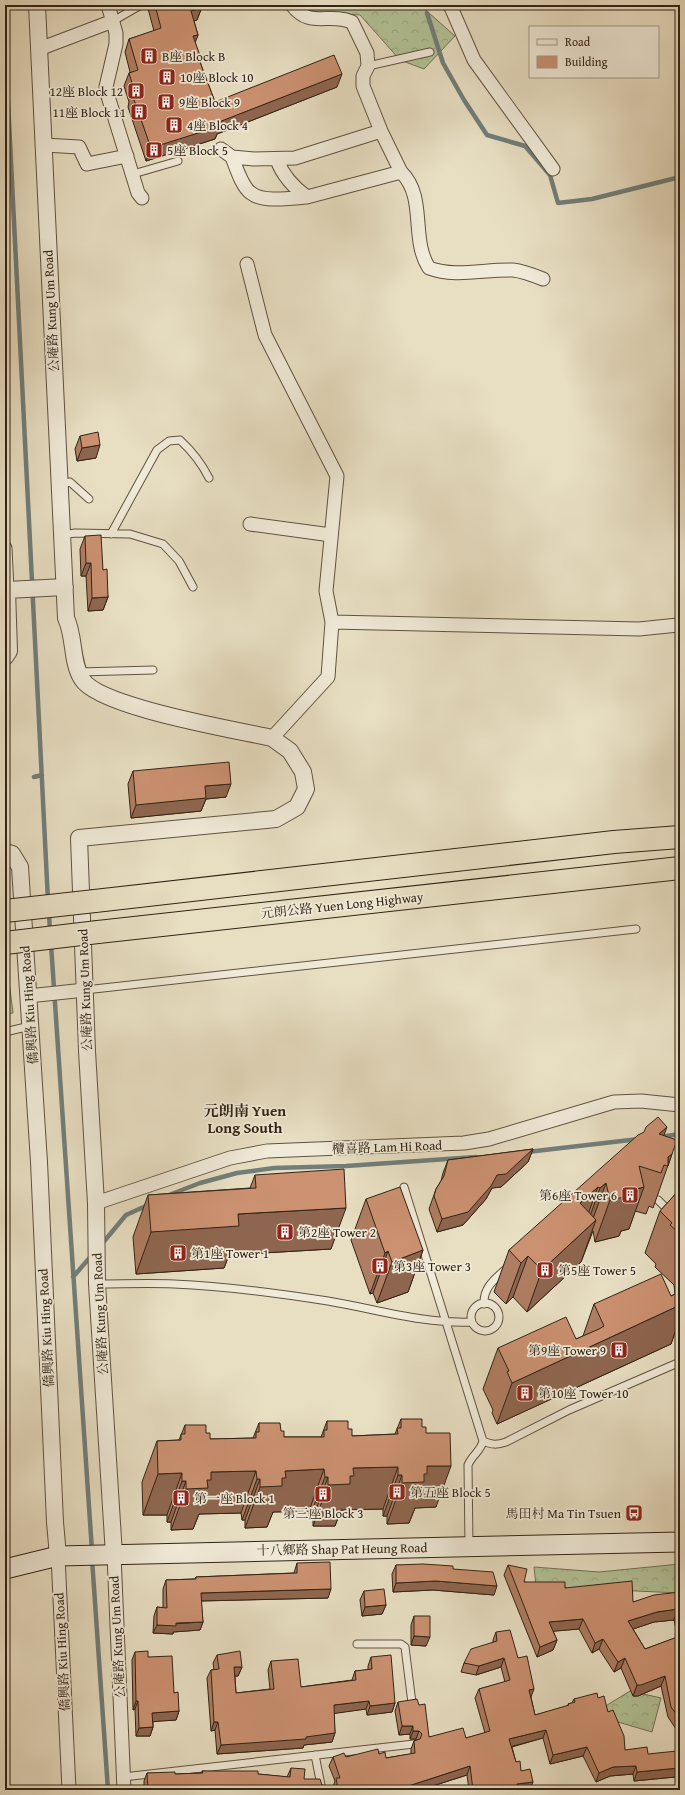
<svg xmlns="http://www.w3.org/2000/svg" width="685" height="1795" font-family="'Gentium Book Plus','Noto Serif TC',serif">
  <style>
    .forest { fill: url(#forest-crowns); stroke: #727256 }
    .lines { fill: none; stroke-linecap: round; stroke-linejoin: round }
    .stream { stroke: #717e7a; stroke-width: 4.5 }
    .service-casing { stroke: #605240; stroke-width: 9 }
    .minor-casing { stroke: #605240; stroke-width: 15 }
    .tertiary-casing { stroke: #605240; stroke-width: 18 }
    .secondary-casing { stroke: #322315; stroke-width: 21 }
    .motorway-casing { stroke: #322315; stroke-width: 24 }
    .service { stroke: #f0ead8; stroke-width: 7 }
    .minor { stroke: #f0ead8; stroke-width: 13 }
    .tertiary { stroke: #f0ead8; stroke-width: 16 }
    .secondary { stroke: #f0ead8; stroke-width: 19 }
    .motorway { stroke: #e8dfc3; stroke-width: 22 }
    .motorway-bridge-casing { stroke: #322315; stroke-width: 24; stroke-linecap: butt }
    .motorway-bridge { stroke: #e8dfc3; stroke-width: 22 }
    .wall { fill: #af7d61; stroke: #322315; fill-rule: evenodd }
    .shaded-wall { fill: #8e664f; stroke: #322315 }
    .building { fill: #cb9171; stroke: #322315 }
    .labels { text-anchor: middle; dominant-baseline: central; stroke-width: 3.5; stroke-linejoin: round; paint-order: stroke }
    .poi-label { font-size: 13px; fill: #322315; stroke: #f0ead8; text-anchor: start }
    .street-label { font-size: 13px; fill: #322315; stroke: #f0ead8 }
    .quarter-label { font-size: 15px; font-weight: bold; fill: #322315; stroke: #f0ead8 }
  </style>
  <defs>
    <pattern id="forest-crowns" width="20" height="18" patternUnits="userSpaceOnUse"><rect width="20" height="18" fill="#b2c296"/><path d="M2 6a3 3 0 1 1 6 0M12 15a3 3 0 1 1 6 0" fill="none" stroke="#9aa680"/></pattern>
  </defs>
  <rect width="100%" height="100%" fill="#e8dfc3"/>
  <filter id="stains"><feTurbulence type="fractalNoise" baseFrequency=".005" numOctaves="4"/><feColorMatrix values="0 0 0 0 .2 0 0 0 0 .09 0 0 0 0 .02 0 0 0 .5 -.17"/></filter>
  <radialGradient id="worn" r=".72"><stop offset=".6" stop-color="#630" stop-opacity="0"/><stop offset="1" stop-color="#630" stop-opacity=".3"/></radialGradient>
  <path class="forest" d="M307,5H420L455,36L424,69L400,60L360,15L310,11Z
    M9,981L13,1013L5,1014V982Z
    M680,1564V1593L614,1590L537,1596L534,1567L599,1572Z
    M630,1691L661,1698L652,1732L618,1722L604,1707Z"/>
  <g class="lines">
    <path class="stream" d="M427,13L443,63L464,100L487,135L525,146L550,175L558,203L592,199L680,177
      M5,42L48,901
      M34,777L42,775
      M49,912L50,933
      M51,944L92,1551
      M660,1137L680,1134
      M527,1152L639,1139
      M169,1195L200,1183L237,1173L274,1168L346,1166L476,1157
      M101,1245L126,1215L148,1205
      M73,1277L92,1255
      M92,1559L108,1790"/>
    <g class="service-casing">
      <path id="service" d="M113,21L141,5
        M368,66L430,52
        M133,174L178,161
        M60,484L70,482L89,499
        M111,534L157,450L169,441L180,440C193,452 201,462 209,478
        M62,535L75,533L130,534L163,544L179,561L193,587
        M79,672L153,670
        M85,990L636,929
        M5,1032L30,1026
        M404,1187L483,1441C481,1451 472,1455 468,1465L469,1546
        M658,1200L680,1222
        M97,1284C123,1284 148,1283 174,1284C226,1286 277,1293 328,1301C376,1309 423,1324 472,1322
        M471 1317a14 14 0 1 1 28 0a14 14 0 1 1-28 0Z
        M484,1304C483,1287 496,1278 508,1267
        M483,1441C492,1445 497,1445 506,1442L569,1410L680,1362
        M357,1644H401L405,1647L412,1703
        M315,1755L322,1790
        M123,1777L414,1744"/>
    </g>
    <g class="minor-casing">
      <path id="minor" d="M108,5L116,33V44L106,87L107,93L138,193L142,198
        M450,5L474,60L553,169
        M39,49L113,21
        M381,131L401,172
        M44,145L79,147L87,164L127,156
        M221,149L232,157L254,159L295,158L381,131L363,86V76L368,66L367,53L352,22C328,12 310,29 292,5
        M232,157C236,167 242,187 251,193C263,203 292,198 307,197
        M277,160C283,176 293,187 307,197L401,172C427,197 410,239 429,268C456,278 484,269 513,270C523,271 533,275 543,279
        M247,264L265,335L337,476L326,591L332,622L328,677L272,738
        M250,524L331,535
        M5,548L7,590
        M332,622L639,629L678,625
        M28,996L85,990
        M96,1203L230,1158L267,1151L464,1143L489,1139L614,1102L641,1101L680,1105
        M114,1555L124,1790
        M58,1556L69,1790"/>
    </g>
    <g class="tertiary-casing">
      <path id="tertiary" d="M37,5L66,618C75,637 71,662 82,679C98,707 237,730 272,738L290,751L303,772L306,789L297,807L276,819L79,838L87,1051L96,1203L97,1284L114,1555
        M5,657L9,651L7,590L65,587
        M5,852L12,854L20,867L39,1162L55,1522L58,1556"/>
    </g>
    <g class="secondary-casing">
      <path id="secondary" d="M5,1569L58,1556L680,1542"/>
    </g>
    <g class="motorway-casing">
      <path id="motorway" d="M95,901L614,842L680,837
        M98,932L680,868"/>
    </g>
    <use href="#service" class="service"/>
    <use href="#minor" class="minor"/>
    <use href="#tertiary" class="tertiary"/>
    <use href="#secondary" class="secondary"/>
    <use href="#motorway" class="motorway"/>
    <g class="motorway-bridge-casing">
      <path id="motorway-bridge" d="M5,911L95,901
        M5,943L98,932"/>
    </g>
    <use href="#motorway-bridge" class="motorway-bridge"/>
  </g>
  <path class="wall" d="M147,5H201L202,7L197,20L194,21L198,35L195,42L201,65L215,102L337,87L217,134L215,139L146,161L128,107L129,102L124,86L129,73L130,72L125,52L129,39L154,31Z
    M80,436L96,458L77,461L75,449Z
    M85,536L103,570L108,597L103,610L88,611L86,576H81L80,549Z
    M133,771L226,797L206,799L201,811L131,818L128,784Z
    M664,1136L672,1154L653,1208L649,1206L646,1214L635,1211L629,1229L621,1231L619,1236L595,1242L593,1231L581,1262L527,1312L513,1297L506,1304L494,1292L509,1250Z
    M533,1149L528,1162L501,1187L492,1188L486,1199L463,1225L437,1232L429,1209L436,1189L441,1181L443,1173L448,1160Z
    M255,1175L331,1249L229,1255L224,1268L136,1274L133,1237L148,1195L250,1188Z
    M680,1189V1318L671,1344L497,1424L492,1413L493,1410L483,1389L498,1348L576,1339L583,1336L594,1304L671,1296L675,1294L674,1285L655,1267L656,1264L645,1253L660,1211Z
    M366,1199L423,1250L408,1292L377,1303L373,1293L370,1294L351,1240Z
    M401,1419L422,1427L426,1433L436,1507L415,1508L409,1523L387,1524V1516H383V1509L341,1510L335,1526H313V1518H309V1511L273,1512L267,1527L245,1528V1520H242L241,1513L199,1514L193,1529L171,1530V1522H167V1515H143L142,1482L157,1441L179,1440L185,1425L206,1433L210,1439L253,1438L259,1423L281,1431L284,1437H321L327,1421L348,1429L352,1436L395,1434Z
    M297,1563L328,1598L201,1601L203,1622L200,1630L173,1632V1634L153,1633L154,1616L157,1607L163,1608V1589L166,1580L195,1579L196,1577L294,1573Z
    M396,1565L453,1569L494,1595L433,1590L393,1592L392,1574Z
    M508,1565L524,1582L565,1588L633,1602L680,1592V1735L668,1717L661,1686L638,1696H633L621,1668L614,1672L599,1649L592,1653L579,1629L553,1631L557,1640L553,1650L537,1657L504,1575ZM674,1620L678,1637L645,1649L633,1629L654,1622Z
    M364,1591L386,1605L382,1614L362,1616L360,1600Z
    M414,1616L426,1646L411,1645V1625Z
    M496,1632L518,1658L531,1697L535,1715L568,1706V1704L572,1703L574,1699L598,1698L608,1712L625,1750L648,1754L679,1768L675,1777L634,1781L633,1774L610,1776L596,1782L583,1756L550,1764L543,1738L512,1747L516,1762L521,1771L530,1790H469L467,1775L420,1790H333V1787L335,1781L329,1766L333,1757H346L379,1754L386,1758L411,1754V1749L414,1741L416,1740V1739H410V1734L399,1735L395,1711L398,1702L429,1737L466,1738L485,1733L475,1698L479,1689L505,1682L501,1667L476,1675L461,1672L464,1663L493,1642V1640Z
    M135,1652L148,1657L174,1693L179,1711L176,1720L153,1721V1727L150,1736H136L135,1709L133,1710L132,1660Z
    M217,1655L242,1667L238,1676H235L236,1693L270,1689L268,1670L271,1661L301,1687L352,1680L355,1671L368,1670V1666L371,1657L395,1703L392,1712L367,1715L366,1709L334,1713L335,1733L332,1742L304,1745L303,1748L217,1754L215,1730L211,1731L207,1678L211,1670H214L213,1663Z
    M291,1768L304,1779L322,1785L327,1790H144V1781L147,1773L175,1774L202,1773V1771L258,1774L287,1777Z"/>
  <path class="shaded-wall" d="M202,7L197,20L186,24L191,11Z
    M198,35L193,48V36Z
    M342,74L337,87L217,134L215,139L146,161L151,148Z
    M100,445L96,458L77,461L82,448Z
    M86,563H91L86,576H81Z
    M108,597L103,610L88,611L92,598Z
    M231,784L226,797L206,799L201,811L131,818L136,805L205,786Z
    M667,1127L652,1168L659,1134Z
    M533,1149L528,1162L501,1187L492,1188L486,1199L463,1225L437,1232L442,1219L497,1175Z
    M672,1154L668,1166V1157Z
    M606,1183L591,1224L585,1230L600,1188Z
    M598,1187L583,1228L580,1203Z
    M644,1187L629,1229L621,1231L619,1236L595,1242L610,1200L633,1190Z
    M346,1208L331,1249L229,1255L224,1268L136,1274L151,1232L238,1214Z
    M596,1220L581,1262L527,1312L542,1270Z
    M423,1250L408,1292L377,1303L392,1262Z
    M388,1251L373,1293L370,1294L385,1253Z
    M528,1256L513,1297L506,1304L521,1263Z
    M680,1281V1294L675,1295Z
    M680,1305V1318L671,1344L497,1424L512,1383Z
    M427,1466H451L436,1507L415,1508L409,1523L387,1524L402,1483Z
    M398,1467L383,1509L341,1510L335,1526H313L328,1485L353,1468Z
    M324,1469L309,1511L273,1512L267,1527L245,1528L260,1487L285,1471Z
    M256,1471L241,1513L199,1514L193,1529L171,1530L186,1489L211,1472Z
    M182,1473L167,1515H143L158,1474Z
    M398,1475H402L387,1516H383Z
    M325,1477H328L313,1518H309Z
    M257,1479H260L245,1520H242Z
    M182,1481H186L171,1522H167Z
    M436,1581L497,1586L494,1595L433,1590L393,1592L396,1583Z
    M331,1589L328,1598L198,1601L201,1593Z
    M386,1605L382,1614L362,1616L365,1607Z
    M678,1609L674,1620L654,1622L624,1632L628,1621L657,1612Z
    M583,1619L579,1629L545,1632L549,1622Z
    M203,1622L200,1630L173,1632V1634L153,1633L157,1625Z
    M414,1636L430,1637L426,1646L411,1645Z
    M603,1639L599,1649L592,1653L595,1643Z
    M557,1640L553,1650L537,1657L540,1647Z
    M504,1658L501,1667L476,1675L479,1666Z
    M625,1658L621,1668L614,1672L618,1662Z
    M234,1667H242L238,1676H231Z
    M665,1676L661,1686L638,1696H633L637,1685Z
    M534,1689L531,1697L526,1699L529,1690Z
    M136,1701H138L135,1709L133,1710Z
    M369,1701L366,1709L331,1714L334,1705Z
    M395,1703L392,1712L367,1715L370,1706Z
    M179,1711L176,1720L149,1722L152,1713Z
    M214,1722H218L215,1730L211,1731Z
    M402,1726H413L410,1734L399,1735Z
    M153,1727L150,1736H136L139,1728Z
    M546,1730L543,1738L506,1748L509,1739Z
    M413,1731H419L416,1739H410Z
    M335,1733L332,1742L304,1745L303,1748L217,1754L221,1745Z
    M587,1747L583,1756L550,1764L553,1755Z
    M470,1766L467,1775L420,1790H396Z
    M636,1766L633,1774L610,1776L596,1782L599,1773L613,1767Z
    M679,1768L675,1777L634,1781L637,1772Z
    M533,1782L530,1790H515L517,1784Z"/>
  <path class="building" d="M155,5H201L202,7L191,11L198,35L193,36L202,61L200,62L215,102L334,55L342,74L219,122L220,126L151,148L132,94L135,93L129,73L138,70L129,39L161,28Z
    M98,432L100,445L82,448L80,436Z
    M101,535L103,570L107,569L108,597L92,598L91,563H86L85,536Z
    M229,762L231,784L205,786L206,798L136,805L133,771Z
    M658,1117L667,1127L659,1134L677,1140L672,1154L668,1157V1166L664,1165L661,1173L639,1166L644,1187L633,1190L634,1195L610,1200L606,1183L600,1188L598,1187L580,1203L596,1220L542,1270L528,1256L521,1263L509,1250L638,1135L644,1132L646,1127Z
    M533,1149L506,1174L497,1175L491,1186L468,1212L442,1219L434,1196L436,1189L444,1176L448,1160Z
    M344,1169L346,1208L238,1214L239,1226L151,1232L148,1195L256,1188L255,1175Z
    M400,1187L423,1250L392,1262L388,1251L385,1253L366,1199Z
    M680,1189V1234L670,1225L672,1223L660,1211Z
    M661,1274L671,1296L680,1292V1305L512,1383L507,1372L509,1371L498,1348L566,1317L576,1339L599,1329L604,1326L594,1304Z
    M401,1419H422V1427H426V1433H450L451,1466H427V1474H424V1482L402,1483V1475H398V1467L353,1468L354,1476H350V1484L328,1485V1477H325L324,1469L285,1471L286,1478H282V1486L260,1487V1479H257L256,1471L211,1472V1480H207L208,1488L186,1489V1481H182V1473L158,1474L157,1441L181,1440V1434H185V1425H206V1433H210V1439L256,1438V1432H259V1423H280L281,1431H284V1437H324V1430H327V1421H348V1429H352V1436L398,1434L397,1428H401Z
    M330,1562L331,1589L201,1593L203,1622L176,1623V1626L157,1625V1607L167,1608L166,1580L196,1579V1577L297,1573V1563Z
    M423,1564L453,1566V1569L493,1572L497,1586L436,1581L396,1583V1565Z
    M508,1565L527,1569L524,1582H565V1588L632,1581L633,1602L654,1595L680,1592V1617L678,1609L657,1612L628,1621L645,1649L680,1636V1719L671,1707L665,1676L641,1685H637L625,1658L618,1662L603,1639L595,1643L583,1619L549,1622L557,1640L540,1647Z
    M384,1589L386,1605L365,1607L364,1591Z
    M414,1616H430V1637L414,1636Z
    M510,1630L518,1658L527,1656L534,1689L529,1690L535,1715L569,1705L568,1704L575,1702L574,1699L597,1693L598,1698L604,1696L608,1712L613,1710L624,1736L625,1750L647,1747L648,1754L677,1751L679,1768L637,1772L636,1766L613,1767L599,1773L587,1747L553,1755L546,1730L509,1739L516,1762L520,1761L521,1771L530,1769L533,1782L517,1784L518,1790H473L470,1766L396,1790H338L336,1778H340L333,1757L344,1753L346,1757L378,1749L379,1754L385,1752L386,1758L415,1753L414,1741L420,1739L422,1734L419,1731H413V1726H402L398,1702L417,1699L419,1705L425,1704L429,1737L463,1728L466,1738L490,1731L479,1689L510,1680L504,1658L479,1666L464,1663L471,1649L497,1641L496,1632Z
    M148,1651V1657L172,1656L174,1693L178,1692L179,1711L152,1713L153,1727L139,1728L138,1701H136L135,1652Z
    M240,1651L242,1667H234L236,1693L274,1689L271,1661L298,1659L301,1687L356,1680L355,1671L372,1669L371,1657L391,1655L395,1703L370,1706L369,1701L334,1705L335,1733L306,1737V1739L221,1745L218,1722H214L211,1670L219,1669L217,1655Z
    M291,1768L305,1769L304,1779H320L322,1785L328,1786L327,1790H148L147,1773L175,1772V1774L203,1773L202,1771H258V1774L290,1777Z"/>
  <defs>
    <g id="building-square" transform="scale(0.9)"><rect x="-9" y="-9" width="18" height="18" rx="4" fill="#8f2418" stroke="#f0ead8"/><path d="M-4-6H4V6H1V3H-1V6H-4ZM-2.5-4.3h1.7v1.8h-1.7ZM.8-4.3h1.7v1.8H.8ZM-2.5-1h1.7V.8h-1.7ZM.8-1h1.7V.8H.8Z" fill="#fff"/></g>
    <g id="bus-square" transform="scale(0.9)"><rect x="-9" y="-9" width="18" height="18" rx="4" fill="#8f2418" stroke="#f0ead8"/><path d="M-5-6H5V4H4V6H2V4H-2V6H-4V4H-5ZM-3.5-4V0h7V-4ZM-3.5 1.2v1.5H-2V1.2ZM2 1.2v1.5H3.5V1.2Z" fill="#fff"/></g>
  </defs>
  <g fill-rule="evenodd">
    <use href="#building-square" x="149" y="56"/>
    <use href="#building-square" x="167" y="77"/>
    <use href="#building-square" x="136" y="91"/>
    <use href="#building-square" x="166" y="102"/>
    <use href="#building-square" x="139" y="112"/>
    <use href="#building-square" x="174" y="125"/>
    <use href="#building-square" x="154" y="150"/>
    <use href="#building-square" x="630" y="1195"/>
    <use href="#building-square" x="285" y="1232"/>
    <use href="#building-square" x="178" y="1253"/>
    <use href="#building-square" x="380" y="1266"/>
    <use href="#building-square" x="545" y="1270"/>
    <use href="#building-square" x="619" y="1350"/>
    <use href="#building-square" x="525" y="1393"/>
    <use href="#building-square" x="397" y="1492"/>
    <use href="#building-square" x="323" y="1494"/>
    <use href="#building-square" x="181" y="1498"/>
    <use href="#bus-square" x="634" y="1513"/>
  </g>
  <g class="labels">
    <g class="poi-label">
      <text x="162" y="56">B座 Block B</text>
      <text x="180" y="77">10座 Block 10</text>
      <text x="123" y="91" text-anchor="end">12座 Block 12</text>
      <text x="179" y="102">9座 Block 9</text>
      <text x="126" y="112" text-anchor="end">11座 Block 11</text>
      <text x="187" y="125">4座 Block 4</text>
      <text x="167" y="150">5座 Block 5</text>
      <text x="617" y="1195" text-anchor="end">第6座 Tower 6</text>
      <text x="298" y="1232">第2座 Tower 2</text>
      <text x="191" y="1253">第1座 Tower 1</text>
      <text x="393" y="1266">第3座 Tower 3</text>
      <text x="558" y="1270">第5座 Tower 5</text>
      <text x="606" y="1350" text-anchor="end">第9座 Tower 9</text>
      <text x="538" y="1393">第10座 Tower 10</text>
      <text x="410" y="1492">第五座 Block 5</text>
      <text x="194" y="1498">第一座 Block 1</text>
      <text x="323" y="1513" text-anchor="middle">第三座 Block 3</text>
      <text x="621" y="1513" text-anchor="end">馬田村 Ma Tin Tsuen</text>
    </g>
    <g class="street-label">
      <text transform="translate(51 311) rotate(-93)">公庵路 Kung Um Road</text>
      <text transform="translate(342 905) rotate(-6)">元朗公路 Yuen Long Highway</text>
      <text transform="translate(85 990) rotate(-92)">公庵路 Kung Um Road</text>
      <text transform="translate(29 1005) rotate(-94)">僑興路 Kiu Hing Road</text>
      <text transform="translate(387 1147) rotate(-2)">欖喜路 Lam Hi Road</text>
      <text transform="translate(100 1314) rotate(-93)">公庵路 Kung Um Road</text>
      <text transform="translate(46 1328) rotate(-93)">僑興路 Kiu Hing Road</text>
      <text transform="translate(342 1549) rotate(-1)">十八鄉路 Shap Pat Heung Road</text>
      <text transform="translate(117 1637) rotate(-93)">公庵路 Kung Um Road</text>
      <text transform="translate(62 1652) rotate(-93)">僑興路 Kiu Hing Road</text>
    </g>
    <g class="quarter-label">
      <text x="245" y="1110">元朗南 Yuen<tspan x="245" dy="17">Long South</tspan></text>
    </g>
  </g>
  <rect width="685" height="1795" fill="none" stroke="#e8dfc3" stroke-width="20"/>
  <rect x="6" y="6" width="673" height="1783" fill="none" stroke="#322315" stroke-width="2"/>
  <rect x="10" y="10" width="665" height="1775" fill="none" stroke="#322315"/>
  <rect x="529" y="26" width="130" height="52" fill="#f0ead8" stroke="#a49a8a"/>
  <rect x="537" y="39" width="20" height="6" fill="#f0ead8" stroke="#a49a8a"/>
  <text x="565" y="46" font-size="12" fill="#322315">Road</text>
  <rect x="537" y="56" width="20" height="12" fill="#cb9171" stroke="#a49a8a"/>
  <text x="565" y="66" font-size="12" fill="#322315">Building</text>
  <rect width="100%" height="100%" filter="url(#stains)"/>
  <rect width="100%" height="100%" fill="url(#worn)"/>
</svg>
